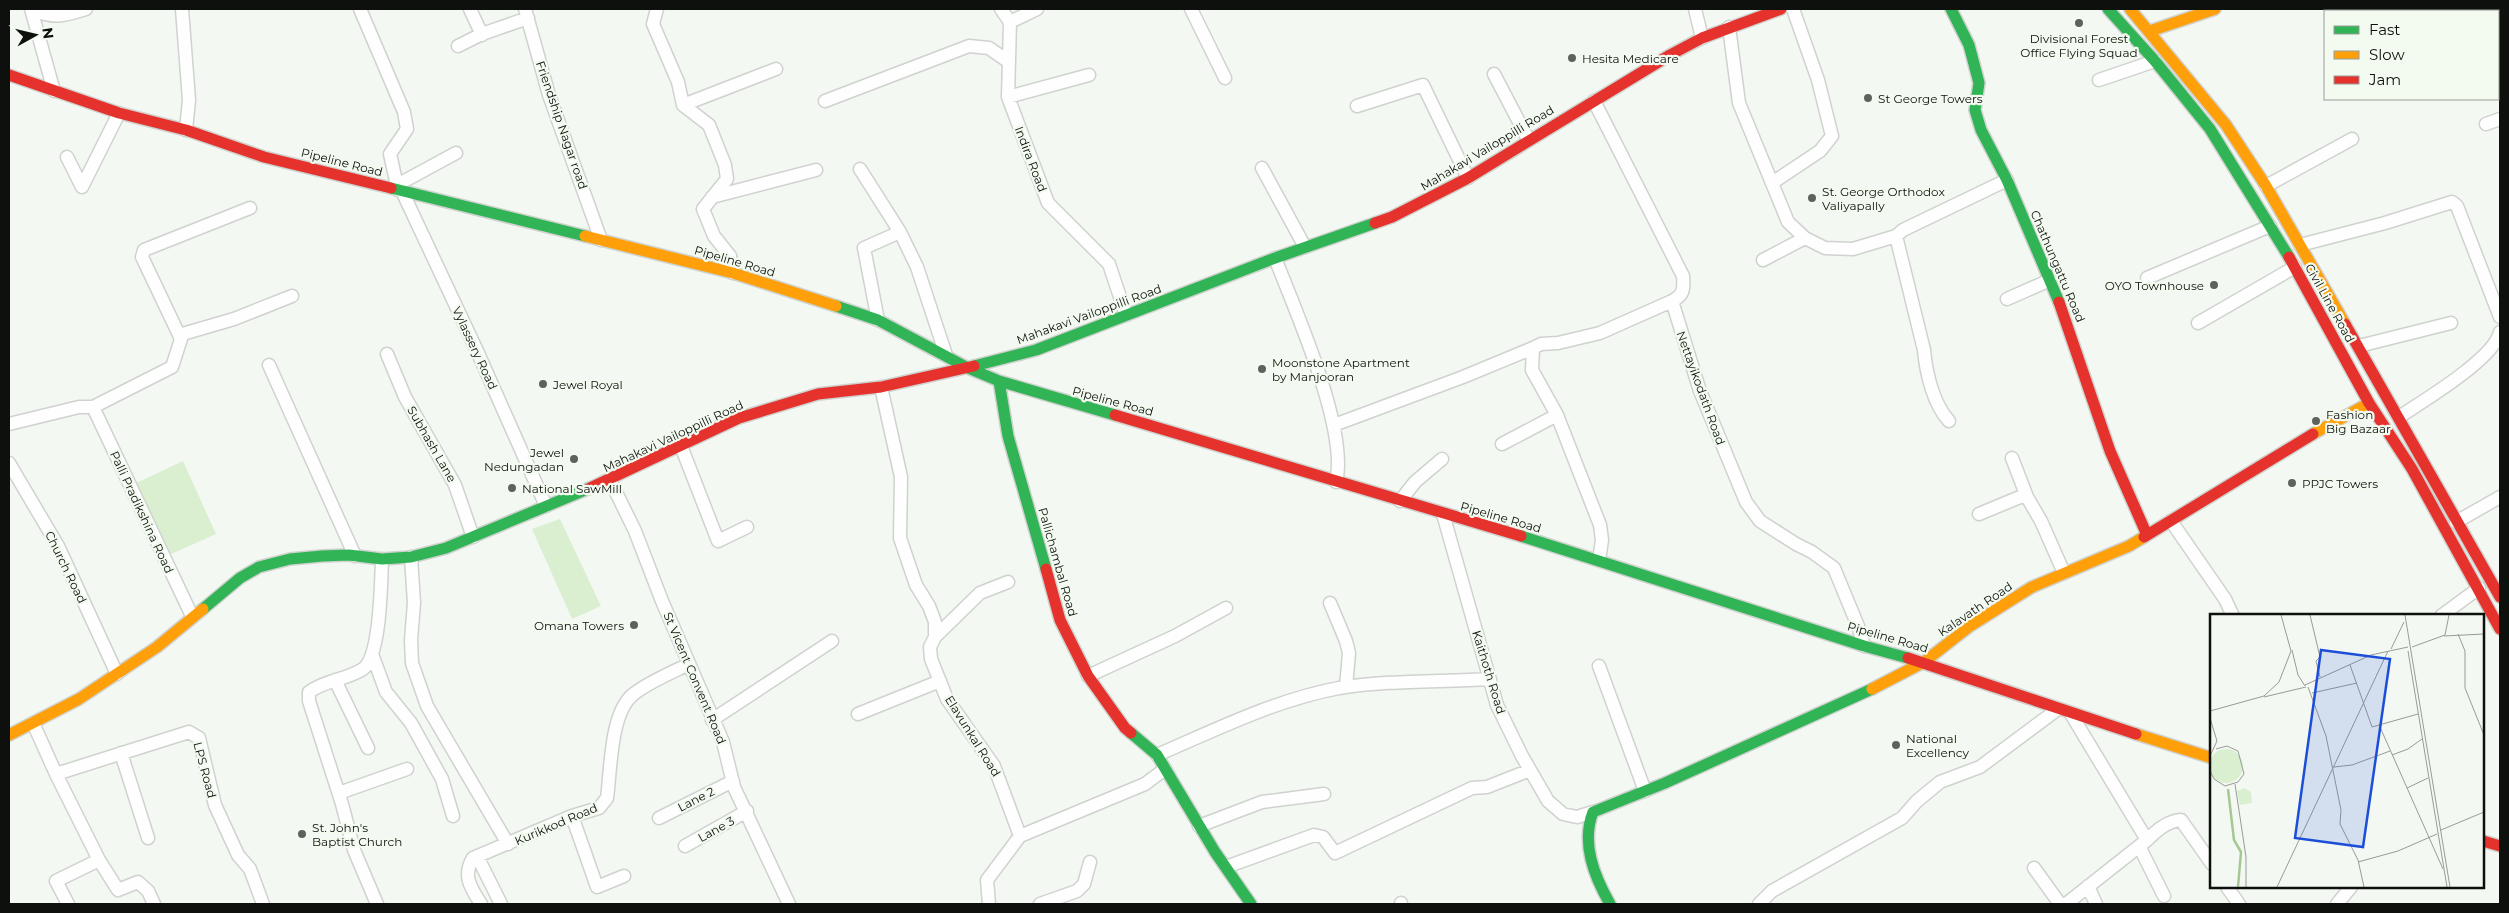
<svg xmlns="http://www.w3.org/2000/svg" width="2509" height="913" font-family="Montserrat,sans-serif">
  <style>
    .green { fill: #daefd0 }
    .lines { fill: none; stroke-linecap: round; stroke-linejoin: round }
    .street-casing { stroke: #cfd2ce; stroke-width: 15 }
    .fast-casing { stroke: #cfd2ce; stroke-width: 14 }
    .slow-casing { stroke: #cfd2ce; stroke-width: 14 }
    .jam-casing { stroke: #cfd2ce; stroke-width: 14 }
    .street { stroke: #fdfefd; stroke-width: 12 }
    .fast { stroke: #30b455; stroke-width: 11 }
    .slow { stroke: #ff9f0a; stroke-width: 11 }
    .jam { stroke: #e5322d; stroke-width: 11 }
    .poi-dot { fill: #5e615e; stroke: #f3fbf0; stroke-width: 2 }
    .labels { text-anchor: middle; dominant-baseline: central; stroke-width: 4.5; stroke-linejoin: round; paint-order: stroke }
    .poi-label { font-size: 12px; fill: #0e100d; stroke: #f3fbf0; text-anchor: start }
    .street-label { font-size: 12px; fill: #0e100d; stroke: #f3fbf0 }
    .inset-river { fill: none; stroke: #a6c894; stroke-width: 2.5 }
    .inset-road { fill: none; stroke: #989b97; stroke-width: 1 }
    .view { fill: #1d4ed8; fill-opacity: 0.15; stroke: #1d4ed8; stroke-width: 2.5 }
    .inset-edge { fill: none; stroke: #0e100d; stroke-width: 2.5 }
  </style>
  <rect width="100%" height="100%" fill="#f4f8f3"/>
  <path class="green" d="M183,461L216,534L167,556L134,484Z
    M560,519L601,606L572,619L532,529Z"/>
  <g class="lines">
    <g class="street-casing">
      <path id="street" d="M31,9L54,91
        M182,9L189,100L186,130
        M360,9L404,112L407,129L390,154L398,190
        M470,9L482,35
        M525,9L549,95L601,240
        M657,9L653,24L678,82L683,105L709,125L725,165L727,179L703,209L714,236L730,256L733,273
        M1001,9L1010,22L1008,97L1048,203L1109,264L1126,315
        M1191,9L1225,78
        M1695,9L1702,38
        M2396,9V11
        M2479,9L2481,11
        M32,10C55,19 63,16 86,9
        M1010,22L1037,9
        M1729,27L1739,103L1788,222L1805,238L1825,248L1853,249L1896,236L1903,230L2007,180
        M458,46L482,34L528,18
        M2498,51L2500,56
        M1494,74L1528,139
        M2099,80L2155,61
        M1008,97L1089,75
        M825,101L969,46L989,48L1009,62
        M1594,101L1683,276C1684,289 1684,295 1672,301L1700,391L1746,502L1760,521L1796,544L1812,552L1834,568L1858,626L1864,646
        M683,105L776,69
        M1357,106L1423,85L1468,178
        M2486,124L2500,119
        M67,157L82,187L119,113
        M1262,168L1305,247
        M860,169L900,232L864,248L878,320
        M1772,183L1820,151L1832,136L1818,80L1793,9
        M397,185L456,153
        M2266,186L2352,139
        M402,191L478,353L546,506
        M712,197L816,170
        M900,232L917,267L946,355
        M1896,236L1924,350C1926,372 1933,404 1949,421
        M2300,245L2385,223L2452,202L2457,206L2500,317
        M1275,258C1295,310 1349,430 1336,482
        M1763,260L1805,238
        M2147,278L2270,226
        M2007,299L2050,280
        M2198,323L2295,267
        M179,335L234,319L292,296
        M2359,346L2451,323
        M387,354L405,397L455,485L473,537
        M269,365L355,556
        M881,387L901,477L900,538L916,585L929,606L935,622V637L930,647L931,659L947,699L994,766L1020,836L987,880L989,904
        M93,407L192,616
        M1557,415L1600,525L1602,540L1599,560
        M2399,417C2423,401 2494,359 2500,332
        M9,424L79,407H93L172,367L181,339L142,257L144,250L250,208
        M1334,425L1463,377L1533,348
        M1502,444L1557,415L1532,370L1533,348L1541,344L1558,343L1600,333L1672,301
        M681,446L718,541L747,527
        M2012,458L2027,497
        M9,463L58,546L117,674
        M610,480L635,531L662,601L723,742L734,787L789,904
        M1400,501L1415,482L1442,459
        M1443,514L1497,705L1522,756L1548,801L1563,814L1577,817L1593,812
        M1979,514L2020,497H2027L2041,521L2064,573
        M2171,521L2225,599L2233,616
        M2456,522L2500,497
        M411,557L414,603L411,640L412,663L427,706L508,844
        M1330,603L1346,641L1349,653L1346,687
        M2441,616L2479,588
        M935,637L980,593L1008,582
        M372,654L386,692L411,723L442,779L453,816
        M1599,666L1645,791
        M1088,676L1175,636L1226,608
        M335,680L368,748
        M858,714L940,681
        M712,720L832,641
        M33,723L56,774L189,732L199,738L215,805L238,855L250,869L263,904
        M121,753L148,838
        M1157,755C1215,730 1275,700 1339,688C1388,680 1440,682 1490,679
        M56,774L99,860L56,881L68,904
        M339,793L407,769
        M572,816L597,887L624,876
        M659,818L733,781
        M1199,826L1262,802L1324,794
        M1020,836L1145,784L1165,769
        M2147,840C2156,831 2167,821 2181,820L2212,864
        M685,846L747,811
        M2139,846L2164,896
        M477,856L501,904
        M99,860L118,890L138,882L148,891L154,904
        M1226,867L1314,835L1323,837L1335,853L1472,788L1487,787L1530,770
        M2034,868L2060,904
        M2088,886L2096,904
        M2227,887L2239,904
        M1401,903V904
        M377,904L354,850L342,804L309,701V692C325,680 346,680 363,669C381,656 381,581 382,559
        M481,904C471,888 462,876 473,858L572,816L599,808L607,798C611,769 610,710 635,693C651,681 671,673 689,664
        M1040,904L1077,891L1084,884L1090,862
        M1759,904L1772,891L1902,818L1917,801L1940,782L1980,767L2058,709
        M2066,904L2147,840L2071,714
        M2337,904L2351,887"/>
    </g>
    <g class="fast-casing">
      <path id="fast" d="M1951,9L1969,45L1979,83L1975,110L1981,130L2007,180L2059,302
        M2108,9L2155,61L2210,129L2289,257
        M391,188L585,236
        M836,306L878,320L968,368L999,381L1115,415
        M974,366L1036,350L1275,258L1375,223
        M999,381L1008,436L1046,569
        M1521,536L1864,646L1908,658
        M203,609L240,578L259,567L290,559L322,556L349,555L382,559L411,557L446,548L590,488
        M1131,733L1157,755L1215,852L1251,904
        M1610,904C1594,876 1581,843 1593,812L1665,783L1872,689"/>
    </g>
    <g class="slow-casing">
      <path id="slow" d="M2130,9L2226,125L2266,186L2345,324
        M2150,31L2215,9
        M585,236L733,273L836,306
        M2313,434L2369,403
        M1872,689L1924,662L1970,626L2032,587L2129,546L2144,537
        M2136,734L2212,758
        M9,735L79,699L157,647L203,609"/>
    </g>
    <g class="jam-casing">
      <path id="jam" d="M9,75L119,113L186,130L264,157L391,188
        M1375,223L1392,217L1468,178L1670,55L1702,38L1781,9
        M2289,257L2369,403L2412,469L2500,629
        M2059,302L2110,451L2147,535
        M2345,324L2500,597
        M1115,415L1521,536
        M590,488L739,418L818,394L881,387L974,366
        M2144,537L2313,434
        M1046,569L1060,620L1088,676L1125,728L1131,733
        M1908,658L2136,734
        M2483,841L2500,846"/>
    </g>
    <use href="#street" class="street"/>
    <use href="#fast" class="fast"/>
    <use href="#slow" class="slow"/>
    <use href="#jam" class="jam"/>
  </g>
  <g class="poi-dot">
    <circle cx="2079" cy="23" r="5"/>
    <circle cx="1572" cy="58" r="5"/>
    <circle cx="1868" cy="98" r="5"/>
    <circle cx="1812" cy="198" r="5"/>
    <circle cx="2214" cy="285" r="5"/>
    <circle cx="1262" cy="369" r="5"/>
    <circle cx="543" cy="384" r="5"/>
    <circle cx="2316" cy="421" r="5"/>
    <circle cx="574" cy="459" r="5"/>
    <circle cx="2292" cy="483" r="5"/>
    <circle cx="512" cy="488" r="5"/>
    <circle cx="634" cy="625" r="5"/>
    <circle cx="1896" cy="745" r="5"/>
    <circle cx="302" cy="834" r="5"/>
  </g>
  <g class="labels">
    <g class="poi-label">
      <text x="2079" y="38" text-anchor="middle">Divisional Forest<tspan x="2079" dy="14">Office Flying Squad</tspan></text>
      <text x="1582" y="58">Hesita Medicare</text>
      <text x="1878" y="98">St George Towers</text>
      <text x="1822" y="191">St. George Orthodox<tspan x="1822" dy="14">Valiyapally</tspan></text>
      <text x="2204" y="285" text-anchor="end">OYO Townhouse</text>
      <text x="1272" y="362">Moonstone Apartment<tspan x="1272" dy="14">by Manjooran</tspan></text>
      <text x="553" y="384">Jewel Royal</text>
      <text x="2326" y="414">Fashion<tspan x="2326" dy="14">Big Bazaar</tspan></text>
      <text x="564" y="452" text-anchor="end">Jewel<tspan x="564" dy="14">Nedungadan</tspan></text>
      <text x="2302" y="483">PPJC Towers</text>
      <text x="522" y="488">National SawMill</text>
      <text x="624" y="625" text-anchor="end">Omana Towers</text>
      <text x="1906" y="738">National<tspan x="1906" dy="14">Excellency</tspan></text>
      <text x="312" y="827">St. John's<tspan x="312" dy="14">Baptist Church</tspan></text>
    </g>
    <g class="street-label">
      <text transform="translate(562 125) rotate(71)">Friendship Nagar road</text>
      <text transform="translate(1487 148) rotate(-31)">Mahakavi Vailoppilli Road</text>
      <text transform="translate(1031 159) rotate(69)">Indira Road</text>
      <text transform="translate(342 162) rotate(14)">Pipeline Road</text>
      <text transform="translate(735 261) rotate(16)">Pipeline Road</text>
      <text transform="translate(2058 266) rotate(67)">Chathungattu Road</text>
      <text transform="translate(2330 303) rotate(61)">Civil Line Road</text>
      <text transform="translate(1089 314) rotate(-20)">Mahakavi Vailoppilli Road</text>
      <text transform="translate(475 348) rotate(65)">Vylassery Road</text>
      <text transform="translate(1701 388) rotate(70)">Nettayikodath Road</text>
      <text transform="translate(1113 401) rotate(15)">Pipeline Road</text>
      <text transform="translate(673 436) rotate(-25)">Mahakavi Vailoppilli Road</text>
      <text transform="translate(432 444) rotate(60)">Subhash Lane</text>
      <text transform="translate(142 512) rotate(65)">Palli Pradikshina Road</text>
      <text transform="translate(1501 517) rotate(16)">Pipeline Road</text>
      <text transform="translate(1058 562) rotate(74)">Pallichambal Road</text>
      <text transform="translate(66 567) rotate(64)">Church Road</text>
      <text transform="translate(1975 609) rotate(-34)">Kalavath Road</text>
      <text transform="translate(1888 637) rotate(16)">Pipeline Road</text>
      <text transform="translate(1489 672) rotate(73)">Kaithoth Road</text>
      <text transform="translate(695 678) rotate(67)">St Vicent Convent Road</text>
      <text transform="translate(973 736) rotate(58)">Elavunkal Road</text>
      <text transform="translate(205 770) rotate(75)">LPS Road</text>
      <text transform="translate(696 799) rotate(-27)">Lane 2</text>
      <text transform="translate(556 824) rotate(-23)">Kurikkod Road</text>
      <text transform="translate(716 829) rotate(-29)">Lane 3</text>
    </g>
  </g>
  <g transform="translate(2210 614)">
    <rect width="274" height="274" fill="#f4f8f3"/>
    <path d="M-1 152a17 17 0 1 1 34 0a17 17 0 1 1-34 0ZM35,174L41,178L42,189L30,191L27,177Z" fill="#daefd0"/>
    <path class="inset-river" d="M18,175L24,226L31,238L28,273"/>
    <path class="inset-road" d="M100,1L110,43L106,47L110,63M195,1L240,273M248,20L255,37V74L274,121M234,22L274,20M202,33L235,21L239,1M181,35L194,8M82,36L88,61L95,72M198,37L237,273M140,51L162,113L208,100M95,71L161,41L198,33M98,73L116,122L131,196L130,210L148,246L154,273M102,79L147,69M54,83L96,73M0,97L54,82L69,68L81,37L71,1M0,104L7,127L0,142M170,113L233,255M182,141L198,135L212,125M124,153L142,151L180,137M0,157L4,165L15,172L28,168L34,160L28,137L17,132L6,135M25,170L36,243V273M197,174L218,164M231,216L274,198M148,248L188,237L227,220M67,273L178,37"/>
    <path class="view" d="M111,36L180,45L153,233L85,224Z"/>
    <rect width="274" height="274" class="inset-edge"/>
  </g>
  <rect width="2509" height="913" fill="none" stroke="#0e100d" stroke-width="20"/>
  <rect x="2324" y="10" width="175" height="90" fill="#f3fbf0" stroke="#979d95"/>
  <rect x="2334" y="26" width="25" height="8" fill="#30b455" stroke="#979d95"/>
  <text x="2369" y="35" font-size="15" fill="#0e100d">Fast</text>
  <rect x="2334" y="51" width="25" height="8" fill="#ff9f0a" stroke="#979d95"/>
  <text x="2369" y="60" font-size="15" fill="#0e100d">Slow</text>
  <rect x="2334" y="76" width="25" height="8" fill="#e5322d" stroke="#979d95"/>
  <text x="2369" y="85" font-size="15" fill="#0e100d">Jam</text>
  <g transform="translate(35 35) rotate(82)" stroke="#f3fbf0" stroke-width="4" paint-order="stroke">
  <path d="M0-4L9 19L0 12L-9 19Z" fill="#0e100d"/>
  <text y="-8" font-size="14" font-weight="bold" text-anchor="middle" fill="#0e100d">N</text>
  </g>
</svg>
